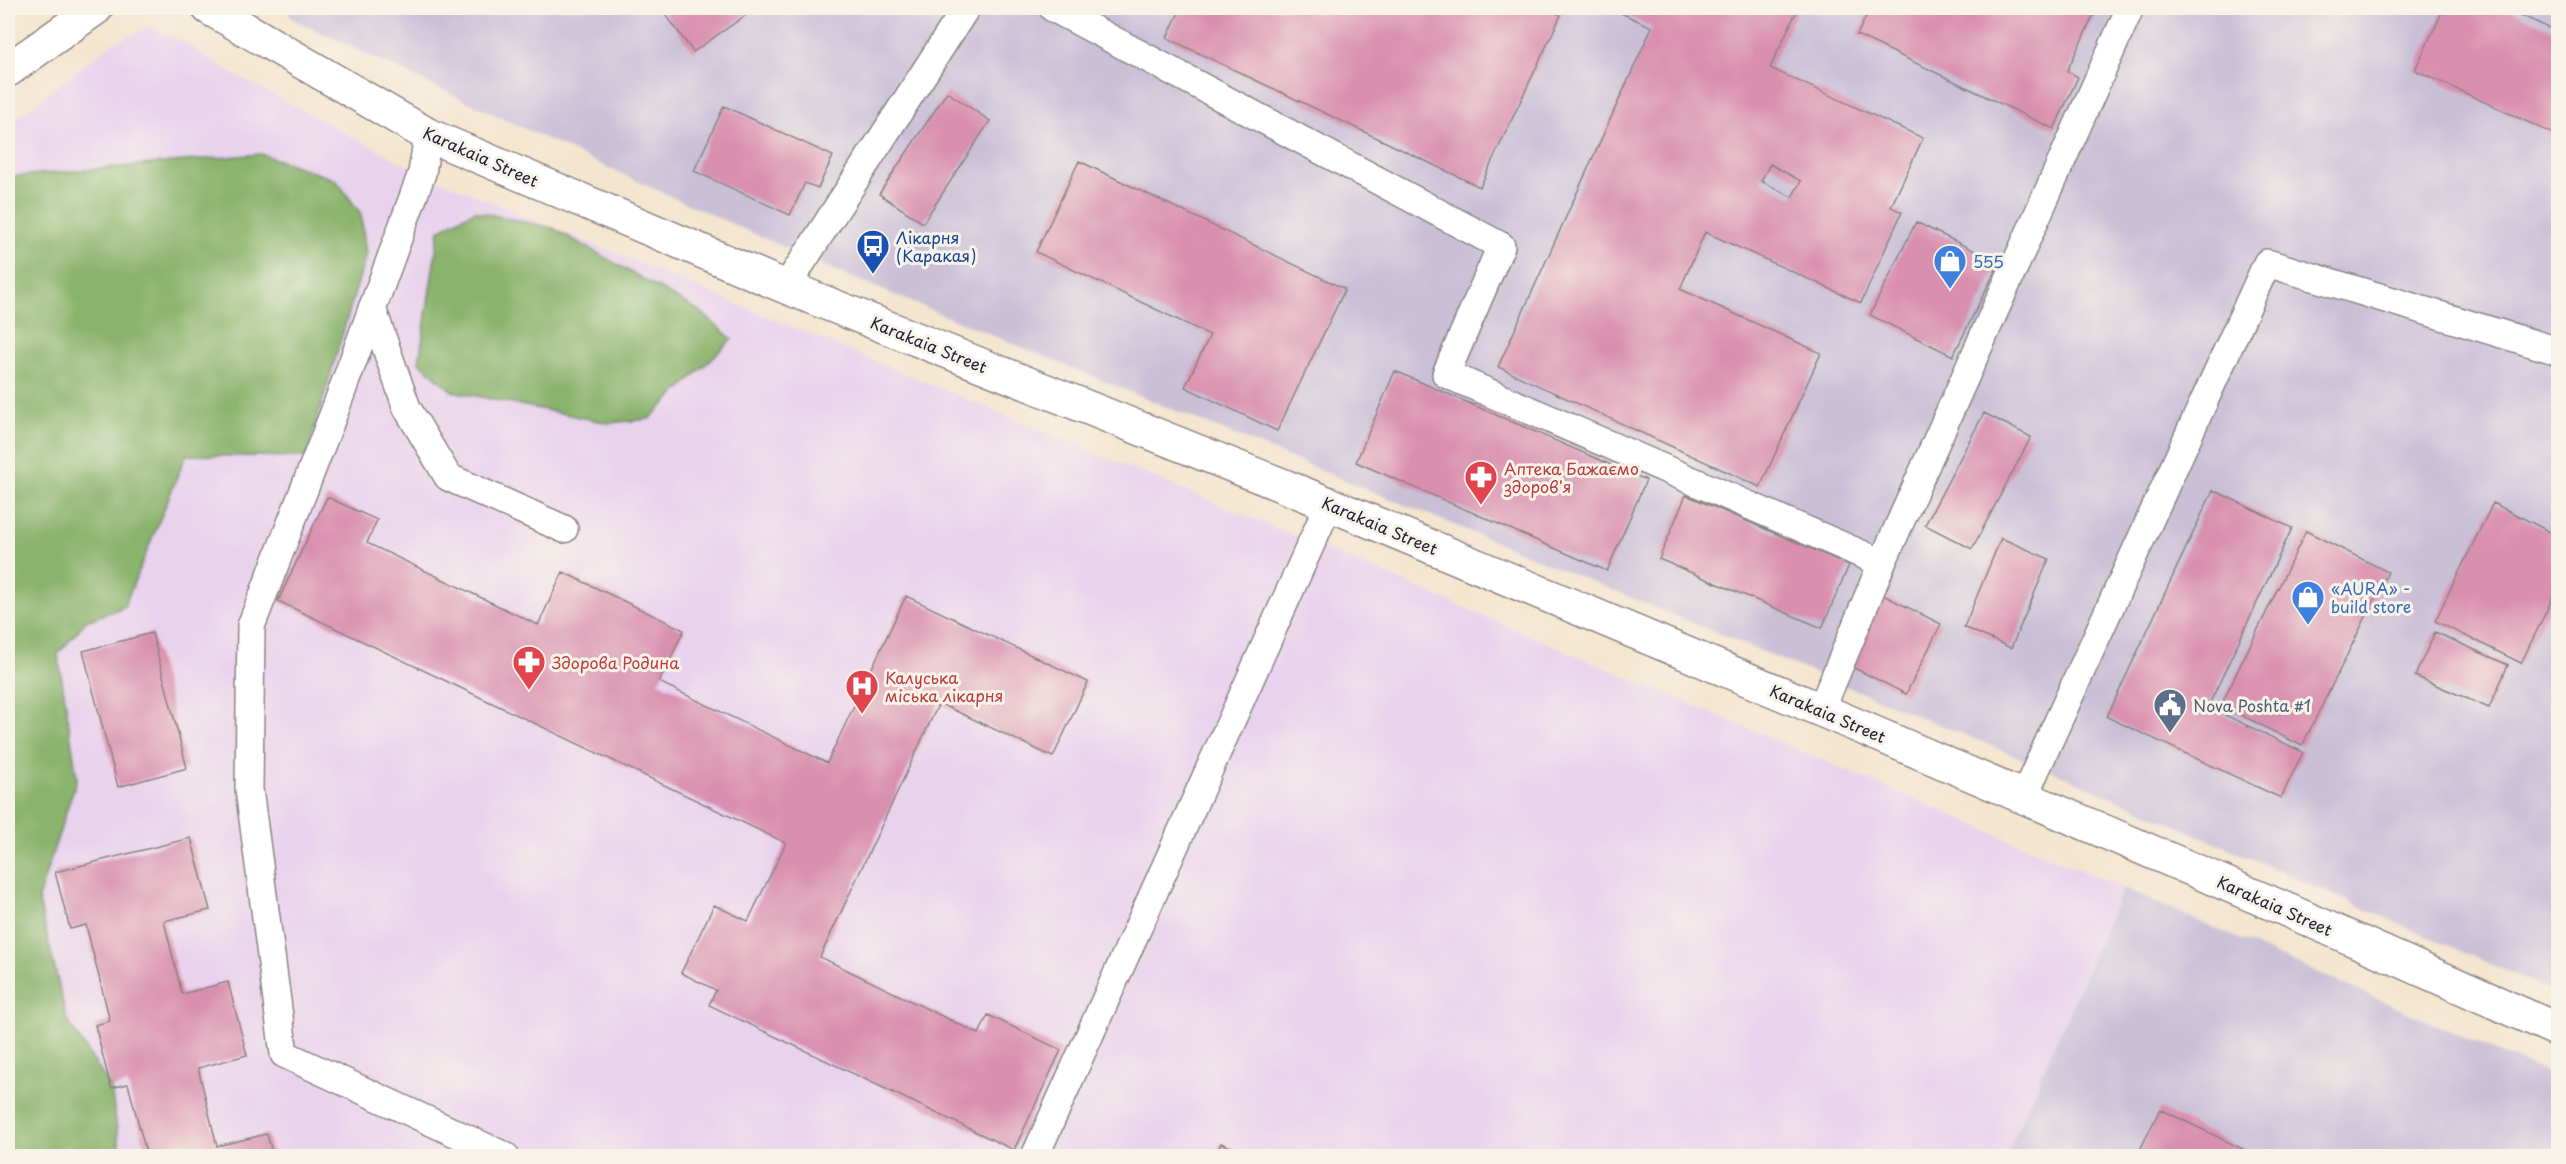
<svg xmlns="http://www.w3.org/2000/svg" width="2566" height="1164" font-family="'Playpen Sans',sans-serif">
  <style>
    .built { fill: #e9d2ed }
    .industrial { fill: #c9bfd7 }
    .forest { fill: #8ab46c; stroke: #566b54; stroke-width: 1.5 }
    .building { fill: #d990af; fill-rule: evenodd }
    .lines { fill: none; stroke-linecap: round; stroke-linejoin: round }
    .service-casing { stroke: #8b8484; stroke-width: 30 }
    .minor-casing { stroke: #8b8484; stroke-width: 36 }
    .service { stroke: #fff; stroke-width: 27 }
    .minor { stroke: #fff; stroke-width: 33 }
    .labels { text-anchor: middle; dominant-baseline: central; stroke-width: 6; stroke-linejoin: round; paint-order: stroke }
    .street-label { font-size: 16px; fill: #22223b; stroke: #f7f3e8 }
    .transit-label { font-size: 16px; fill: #164399; stroke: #f7f3e8; text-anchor: start }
    .shop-label { font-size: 16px; fill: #366cbe; stroke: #f7f3e8; text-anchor: start }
    .health-label { font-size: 16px; fill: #be3a42; stroke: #f7f3e8; text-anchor: start }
    .service-label { font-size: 16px; fill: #4e5e75; stroke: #f7f3e8; text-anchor: start }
  </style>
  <rect width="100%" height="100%" fill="#f7f3e8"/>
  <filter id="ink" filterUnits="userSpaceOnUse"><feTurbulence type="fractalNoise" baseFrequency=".0167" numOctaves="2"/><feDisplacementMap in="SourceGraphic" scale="12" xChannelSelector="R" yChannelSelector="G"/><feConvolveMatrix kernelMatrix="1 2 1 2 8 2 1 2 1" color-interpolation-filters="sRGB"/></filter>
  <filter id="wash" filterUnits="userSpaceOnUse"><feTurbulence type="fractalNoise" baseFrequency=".008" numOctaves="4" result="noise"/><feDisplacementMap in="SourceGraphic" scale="24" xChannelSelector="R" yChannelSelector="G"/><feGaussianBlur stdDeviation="1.35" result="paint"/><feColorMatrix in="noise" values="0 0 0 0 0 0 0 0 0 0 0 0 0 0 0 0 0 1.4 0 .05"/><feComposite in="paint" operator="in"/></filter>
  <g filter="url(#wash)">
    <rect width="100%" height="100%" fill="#f4e5ce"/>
    <path class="built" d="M150,27L185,43L233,74L422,173L1312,543L2123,888L2006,1156H8V125L114,42Z"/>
    <path class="industrial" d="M287,8H2558V994L2062,775L841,273L606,167L292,19Z
      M2123,888L2558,1078V1156H2006Z"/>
    <path class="forest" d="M261,154L336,180L361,214L366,255L306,457L186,455L124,607L86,621L58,654L77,778L38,898L67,1020L111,1088L121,1156H8V177Z
      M474,211L553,228L701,312L732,339L649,419L609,423L452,391L419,362L439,230Z"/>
    <g id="blocks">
      <path class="building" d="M661,8H756L693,52Z
        M1181,8H1546L1561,15L1480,187L1167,38Z
        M1610,8H1798L1770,68L1923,138L1891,207L1902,212L1861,303L1705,232L1680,289L1821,353L1760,487L1498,367L1652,27ZM1770,164L1801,181L1792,197L1761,181Z
        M1870,8H2097L2067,71L2078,77L2054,129L1857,35Z
        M2444,8H2505L2558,32V136L2415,70Z
        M947,92L990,121L923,223L879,194Z
        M724,106L833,156L818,188L805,183L790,215L694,171Z
        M1079,161L1345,289L1277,431L1185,387L1210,335L1036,252Z
        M1916,222L1999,263L1953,356L1870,315Z
        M1395,371L1646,480L1607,571L1356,462Z
        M1984,413L2031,437L1972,549L1925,525Z
        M2213,490L2292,528L2208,707L2303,752L2281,798L2107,717Z
        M1686,495L1849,565L1822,628L1659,559Z
        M327,497L377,520L367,543L538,625L563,572L684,630L659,682L827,763L906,596L1088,682L1053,757L939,703L820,957L979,1034L988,1015L1061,1050L1014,1150L709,1005L716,990L681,973L714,905L748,921L786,843L278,601Z
        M2493,503L2558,536V587L2521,663L2435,621Z
        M2306,531L2388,572L2302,746L2221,705Z
        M2001,538L2049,559L2011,648L1964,627Z
        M1881,594L1941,624L1906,694L1846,664Z
        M2435,632L2508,665L2489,708L2415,676Z
        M152,633L187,768L118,787L83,651Z
        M191,838L210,910L164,921L182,994L228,982L247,1055L198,1068L217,1146L267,1134L273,1156H147L128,1084L111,1088L95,1025L110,1021L86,925L70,929L55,872Z
        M2160,1109L2257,1156H2137Z
        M1221,1143L1250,1156H1215Z"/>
    </g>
  </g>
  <g filter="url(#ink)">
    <use href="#blocks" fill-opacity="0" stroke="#8b8484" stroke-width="1.5"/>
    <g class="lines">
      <g class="service-casing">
        <path id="service" d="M1053,8L1501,246L1446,374L1882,563
          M428,135L422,173L335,410L251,626L249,789L284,1054L505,1156
          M786,287L966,8
          M372,308L407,408L448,477L564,529
          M1821,710L1882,563L2130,8
          M2024,796L2267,263L2558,351
          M1035,1156L1329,504"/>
      </g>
      <g class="minor-casing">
        <path id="minor" d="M209,8L428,135L786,287L1329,504L1821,710L2287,910L2558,1030
          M8,70L96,8"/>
      </g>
      <use href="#service" class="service"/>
      <use href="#minor" class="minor"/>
    </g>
  </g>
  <defs>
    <g id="bus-pin" transform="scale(1.725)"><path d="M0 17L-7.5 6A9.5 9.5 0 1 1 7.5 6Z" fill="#1a4fb4" stroke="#f7f3e8"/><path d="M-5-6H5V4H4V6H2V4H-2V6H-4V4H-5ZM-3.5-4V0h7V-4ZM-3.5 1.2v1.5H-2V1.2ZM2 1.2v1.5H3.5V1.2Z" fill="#fff"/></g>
    <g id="shop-pin" transform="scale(1.725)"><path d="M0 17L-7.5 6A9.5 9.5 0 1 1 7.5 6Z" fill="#3f7fe0" stroke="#f7f3e8"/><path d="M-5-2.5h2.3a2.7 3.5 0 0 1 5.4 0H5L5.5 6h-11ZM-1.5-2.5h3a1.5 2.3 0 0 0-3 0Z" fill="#fff"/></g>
    <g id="pharmacy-pin" transform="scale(1.725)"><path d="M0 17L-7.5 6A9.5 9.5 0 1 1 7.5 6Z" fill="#e0444e" stroke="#f7f3e8"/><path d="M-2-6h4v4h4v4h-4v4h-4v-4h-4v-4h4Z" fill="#fff"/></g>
    <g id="hospital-pin" transform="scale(1.725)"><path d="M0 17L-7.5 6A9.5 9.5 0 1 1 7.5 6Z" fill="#e0444e" stroke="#f7f3e8"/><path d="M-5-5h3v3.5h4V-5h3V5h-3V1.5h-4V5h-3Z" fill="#fff"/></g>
    <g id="civic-pin" transform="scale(1.725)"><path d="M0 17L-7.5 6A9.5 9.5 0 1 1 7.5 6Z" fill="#5c6f8a" stroke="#f7f3e8"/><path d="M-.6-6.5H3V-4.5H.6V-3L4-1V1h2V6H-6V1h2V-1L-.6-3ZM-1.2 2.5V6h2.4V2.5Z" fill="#fff"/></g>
  </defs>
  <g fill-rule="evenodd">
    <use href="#bus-pin" x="873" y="246"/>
    <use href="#shop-pin" x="1950" y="261"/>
    <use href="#pharmacy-pin" x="1481" y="477"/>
    <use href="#shop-pin" x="2308" y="597"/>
    <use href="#pharmacy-pin" x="529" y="662"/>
    <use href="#hospital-pin" x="862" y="686"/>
    <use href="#civic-pin" x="2170" y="705"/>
  </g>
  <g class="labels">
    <g class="street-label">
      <text transform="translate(481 156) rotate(24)">Karakaia Street</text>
      <text transform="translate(929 344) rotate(22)">Karakaia Street</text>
      <text transform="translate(1380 525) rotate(23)">Karakaia Street</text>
      <text transform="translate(1828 713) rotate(23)">Karakaia Street</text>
      <text transform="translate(2275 905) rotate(24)">Karakaia Street</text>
    </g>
    <g class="transit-label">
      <text x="896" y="237">Лікарня<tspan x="896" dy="18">(Каракая)</tspan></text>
    </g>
    <g class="shop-label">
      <text x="1973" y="261">555</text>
      <text x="2331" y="588">«AURA» -<tspan x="2331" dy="18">build store</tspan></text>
    </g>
    <g class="health-label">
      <text x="1504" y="468">Аптека Бажаємо<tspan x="1504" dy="18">здоров'я</tspan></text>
      <text x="552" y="662">Здорова Родина</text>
      <text x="885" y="677">Калуська<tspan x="885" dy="18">міська лікарня</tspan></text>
    </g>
    <g class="service-label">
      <text x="2193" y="705">Nova Poshta #1</text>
    </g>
  </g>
  <rect width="2566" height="1164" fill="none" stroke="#f7f3e8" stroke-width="30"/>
</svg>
